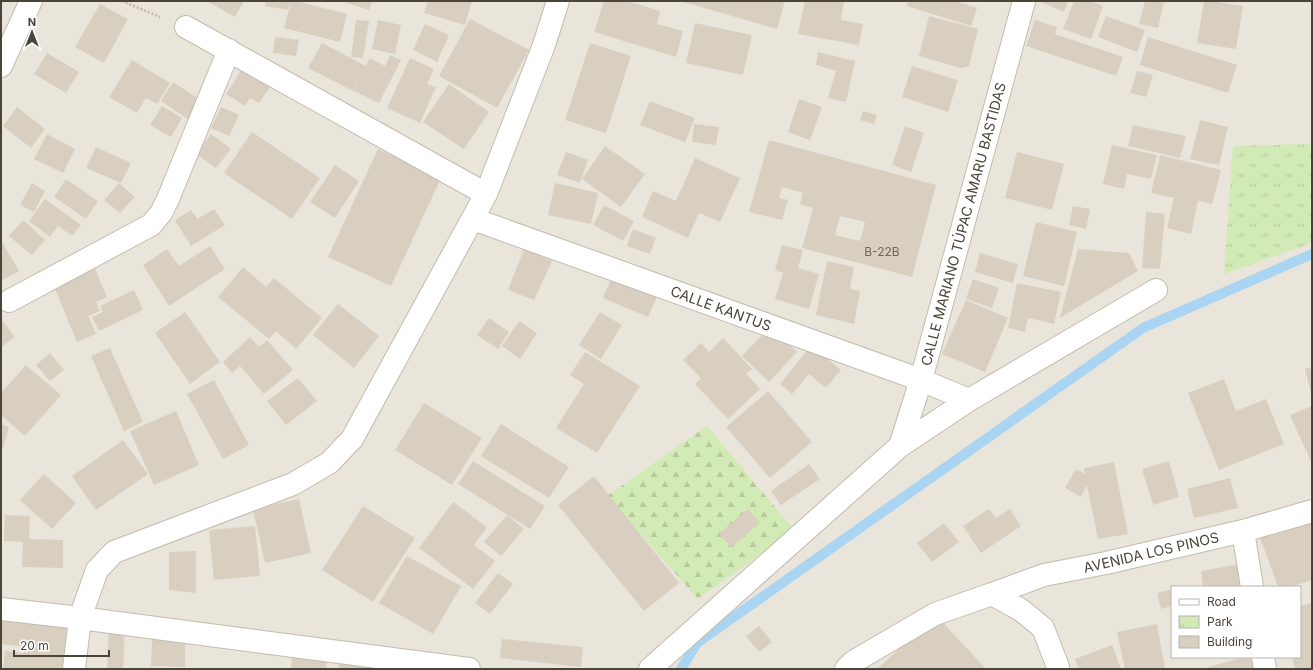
<svg xmlns="http://www.w3.org/2000/svg" width="1313" height="670" font-family="Inter,sans-serif">
  <style>
    .residential { fill: #eae5da; fill-rule: evenodd }
    .forest { fill: url(#forest-firs) }
    .park { fill: url(#park-tufts) }
    .lines { fill: none; stroke-linecap: round; stroke-linejoin: round }
    .stream { stroke: #a9d4f2; stroke-width: 10 }
    .building { fill: #d8cfc1; fill-rule: evenodd }
    .minor-casing { stroke: #c2bbae; stroke-width: 24 }
    .path { stroke: #c4b79f; stroke-width: 2.5; stroke-dasharray: 2 2; stroke-linecap: butt }
    .minor { stroke: #fff; stroke-width: 22 }
    .labels { text-anchor: middle; dominant-baseline: central; stroke-width: 3; stroke-linejoin: round; paint-order: stroke }
    .number-label { font-size: 12px; fill: #6e675b }
    .street-label { font-size: 14px; fill: #4b4439; stroke: #fff }
  </style>
  <defs>
    <pattern id="forest-firs" width="22" height="20" patternUnits="userSpaceOnUse"><rect width="22" height="20" fill="#d2eab5"/><path d="M5 1l3.5 6h-7zM16 11l3.5 6h-7z" fill="#b6ca9c"/></pattern>
    <pattern id="park-tufts" width="24" height="20" patternUnits="userSpaceOnUse"><rect width="24" height="20" fill="#d2eab5"/><path d="M3 7l-1-3M5 7V3M7 7l1-3M15 17l-1-3M17 17v-4M19 17l1-3" fill="none" stroke="#b6ca9c"/></pattern>
  </defs>
  <rect width="100%" height="100%" fill="#f6f3ec"/>
  <path class="residential" d="M1,1H1312V669H1ZM1172,587H1300V657H1172Z"/>
  <path class="forest" d="M707,426L794,530L698,599L607,496Z"/>
  <path class="park" d="M1312,144V243L1224,274L1233,146Z"/>
  <g class="lines">
    <path class="stream" d="M681,669L697,643L1143,328L1312,254"/>
  </g>
  <path class="building" d="M207,1H244L235,17Z
    M266,1H290L288,10L265,6Z
    M291,1H296L347,14L340,42L284,28Z
    M341,1H372L369,10Z
    M428,1H472L465,25L424,13Z
    M604,1H627L660,11L657,24L683,31L676,57L594,32Z
    M680,1H785L777,29Z
    M805,1H844L841,20L863,24L859,45L798,34Z
    M908,1H956L977,8L971,26L907,6Z
    M1038,1H1068L1064,12Z
    M1074,1H1090L1103,6L1091,39L1063,29Z
    M1145,1H1164L1158,28L1139,24Z
    M1204,1H1211L1243,6L1236,49L1197,43Z
    M100,4L128,19L104,63L75,47Z
    M929,16L978,29L969,66L961,68L919,56Z
    M1106,16L1145,30L1137,52L1098,37Z
    M470,19L529,50L497,108L439,76Z
    M356,20L369,21L363,58L351,57Z
    M378,20L401,25L395,54L372,49Z
    M1035,20L1057,27L1055,34L1123,57L1116,76L1026,46Z
    M695,23L752,35L743,75L686,63Z
    M425,24L449,35L437,62L413,50Z
    M275,37L299,40L296,56L273,53Z
    M1148,37L1237,65L1228,93L1140,65Z
    M322,43L366,66L370,58L385,66L390,55L401,60L379,103L354,91L359,79L353,91L308,68Z
    M590,43L631,56L606,133L565,120Z
    M818,52L855,61L846,102L828,98L836,71L816,65Z
    M47,53L79,72L66,93L34,74Z
    M410,58L434,69L427,84L436,87L420,123L387,108Z
    M132,60L170,83L157,104L146,98L137,113L109,97Z
    M244,66L272,84L259,103L250,98L245,106L226,94Z
    M912,66L958,80L948,112L902,97Z
    M1137,71L1153,75L1146,97L1130,93Z
    M173,82L202,101L189,120L161,101Z
    M449,84L489,112L464,149L423,122Z
    M799,99L822,107L810,140L788,132Z
    M650,101L695,118L685,142L640,125Z
    M162,106L182,118L171,137L150,125Z
    M17,107L45,129L31,148L3,126Z
    M221,107L239,115L229,136L211,128Z
    M863,111L877,115L874,124L860,120Z
    M1200,120L1228,127L1219,165L1190,159Z
    M694,124L719,127L716,145L692,142Z
    M1133,125L1186,136L1180,158L1128,146Z
    M905,126L924,133L911,172L892,165Z
    M252,132L320,178L292,219L224,173Z
    M47,134L75,149L63,173L34,159Z
    M211,134L231,149L216,168L196,154Z
    M769,140L936,185L912,277L802,248L813,208L800,204L803,193L782,187L779,198L788,200L782,220L749,212ZM840,216L865,222L860,241L835,235Z
    M1112,145L1157,155L1151,179L1127,174L1124,189L1103,184Z
    M605,146L645,174L621,207L582,179Z
    M96,147L131,163L121,183L86,168Z
    M378,149L441,178L391,286L328,257Z
    M566,152L588,160L580,183L557,175Z
    M1017,152L1064,164L1052,210L1005,198Z
    M1160,155L1221,170L1212,204L1198,201L1191,234L1167,228L1174,198L1151,193Z
    M695,158L740,178L720,222L699,213L688,238L642,217L653,191L676,201Z
    M335,165L359,181L335,218L310,202Z
    M66,179L98,201L86,219L54,197Z
    M32,183L45,191L34,212L20,205Z
    M119,183L135,197L120,213L104,200Z
    M555,183L598,193L591,224L548,215Z
    M45,199L81,225L72,236L58,226L50,237L29,221Z
    M604,205L634,221L623,241L593,225Z
    M1073,206L1090,209L1086,229L1069,225Z
    M214,209L225,225L191,246L175,220L191,210L197,219Z
    M1146,212L1165,214L1160,269L1142,268Z
    M23,220L45,240L32,255L9,236Z
    M1036,222L1077,232L1064,286L1023,276Z
    M633,229L656,238L650,254L627,246Z
    M1,240L19,271L1,281Z
    M782,245L803,250L798,268L819,274L809,309L775,299L783,273L775,270Z
    M210,246L225,269L169,306L143,265L167,249L179,266Z
    M524,249L552,261L534,300L508,290Z
    M1078,249L1129,253L1138,271L1060,318Z
    M980,253L1018,264L1013,283L975,272Z
    M827,261L854,267L850,289L860,291L854,324L816,315Z
    M94,266L107,297L96,302L100,311L88,316L96,334L77,342L53,284Z
    M243,267L266,287L274,278L322,318L296,349L276,331L269,339L218,297Z
    M615,270L660,289L648,317L603,298Z
    M973,279L999,288L992,308L966,299Z
    M1017,283L1061,292L1054,324L1028,318L1025,332L1008,328Z
    M134,290L143,310L99,331L92,317L103,312L100,306Z
    M966,300L1008,318L985,372L942,354Z
    M338,304L379,336L354,368L313,335Z
    M185,312L220,362L190,384L155,333Z
    M600,312L622,325L601,359L579,345Z
    M489,318L509,332L498,349L477,335Z
    M1,319L15,337L1,347Z
    M519,321L537,333L520,359L502,346Z
    M771,326L797,352L769,382L742,356Z
    M250,337L259,347L267,340L293,370L264,394L240,366L232,373L223,362Z
    M723,338L752,369L746,374L760,389L728,419L695,384L701,378L683,360L701,343L709,352Z
    M811,346L841,370L826,388L809,374L792,394L780,384Z
    M110,348L143,422L124,431L91,356Z
    M585,352L640,386L597,453L556,428L584,384L570,375Z
    M50,353L64,370L50,381L36,365Z
    M26,365L61,395L25,436L1,415V393Z
    M1312,367V393H1311L1305,369Z
    M298,378L317,401L286,425L267,401Z
    M1224,379L1236,411L1266,399L1284,444L1219,470L1188,393Z
    M214,380L249,445L223,459L187,394Z
    M768,391L812,442L770,478L726,427Z
    M424,403L482,438L452,485L395,450Z
    M1312,406V464L1290,415Z
    M176,411L199,465L154,485L130,431Z
    M1,424L9,427L1,454Z
    M501,424L569,467L549,498L481,456Z
    M123,440L148,474L96,510L72,476Z
    M473,461L545,506L530,529L458,484Z
    M1169,461L1179,497L1153,505L1142,469Z
    M1114,462L1128,534L1098,539L1087,485L1081,497L1065,488L1076,469L1085,474L1084,468Z
    M809,464L820,479L781,505L771,491Z
    M44,474L76,503L52,529L20,500Z
    M594,476L679,583L644,611L558,505Z
    M1230,478L1238,508L1194,518L1187,489Z
    M299,499L311,553L265,563L253,509Z
    M453,502L487,527L474,545L495,561L473,589L419,548Z
    M363,506L415,538L373,602L322,570Z
    M748,509L760,523L731,547L719,534Z
    M989,509L996,518L1010,509L1021,526L981,553L963,526Z
    M5,515L30,516L29,539L63,540V568L22,567L23,542L4,541Z
    M507,515L524,529L501,556L484,542Z
    M1312,516V580L1291,587H1278L1259,535Z
    M944,523L959,542L932,562L917,543Z
    M255,526L260,576L214,580L209,530Z
    M196,551V593L169,590V552Z
    M407,556L461,586L433,634L379,603Z
    M1246,563L1250,587H1203L1201,571Z
    M498,573L513,584L490,614L475,603Z
    M1172,589V606L1161,609L1157,593Z
    M1312,603V669H1295L1292,657H1300V606Z
    M1,613L68,621L62,669H3L5,651L24,653L25,647L1,644Z
    M936,615L986,669H877Z
    M1157,624L1165,669H1125L1117,632Z
    M759,626L772,642L759,652L746,636Z
    M109,627L125,628L123,669H107Z
    M152,638L185,639V667L151,666Z
    M502,639L583,647L581,667L500,658Z
    M1112,645L1121,669H1079L1075,659Z
    M1245,657H1254L1257,669H1209L1208,667Z
    M292,658L327,659L326,669H291Z
    M339,664L389,667V669H338Z"/>
  <g class="lines">
    <g class="minor-casing">
      <path id="minor" d="M186,27L486,194
        M1,66L31,1
        M473,219L921,380L969,400
        M9,301L151,225L161,213L168,199L229,50
        M900,446L921,380L1024,1
        M1243,531L1252,587
        M992,594L1044,575L1106,563L1243,531L1312,511
        M1,609L80,618L469,669
        M1263,657L1265,669
        M74,669L80,618L97,570L114,552L293,484L329,463L352,439L486,194L544,45L558,1
        M650,669L900,446L969,400L1156,290
        M846,669L853,662L935,614L992,594L1021,610L1043,628L1058,667V669"/>
    </g>
    <path class="path" d="M122,1L160,17"/>
    <use href="#minor" class="minor"/>
  </g>
  <g class="labels">
    <g class="number-label">
      <text x="882" y="251">B-22B</text>
    </g>
    <g class="street-label">
      <text transform="translate(963 224) rotate(-75)">CALLE MARIANO TÚPAC AMARU BASTIDAS</text>
      <text transform="translate(721 308) rotate(20)">CALLE KANTUS</text>
      <text transform="translate(1151 552) rotate(-13)">AVENIDA LOS PINOS</text>
    </g>
  </g>
  <rect width="1313" height="670" fill="none" stroke="#4b4439" stroke-width="4"/>
  <rect x="1171" y="586" width="130" height="72" fill="#ffffff" stroke="#b7b4b0"/>
  <rect x="1179" y="599" width="20" height="6" fill="#ffffff" stroke="#b7b4b0"/>
  <text x="1207" y="606" font-size="12" fill="#4b4439">Road</text>
  <rect x="1179" y="616" width="20" height="12" fill="url(#park-tufts)" stroke="#b7b4b0"/>
  <text x="1207" y="626" font-size="12" fill="#4b4439">Park</text>
  <rect x="1179" y="636" width="20" height="12" fill="#d8cfc1" stroke="#b7b4b0"/>
  <text x="1207" y="646" font-size="12" fill="#4b4439">Building</text>
  <g transform="translate(32 32)" stroke="#ffffff" stroke-width="3" paint-order="stroke">
  <path d="M0-3L7 15L0 10L-7 15Z" fill="#4b4439"/>
  <text y="-6" font-size="11" font-weight="bold" text-anchor="middle" fill="#4b4439">N</text>
  </g>
  <path d="M14 650v6h95v-6" fill="none" stroke="#4b4439" stroke-width="2"/>
  <text x="20" y="650" font-size="12" fill="#4b4439" stroke="#ffffff" stroke-width="3" paint-order="stroke">20 m</text>
</svg>
